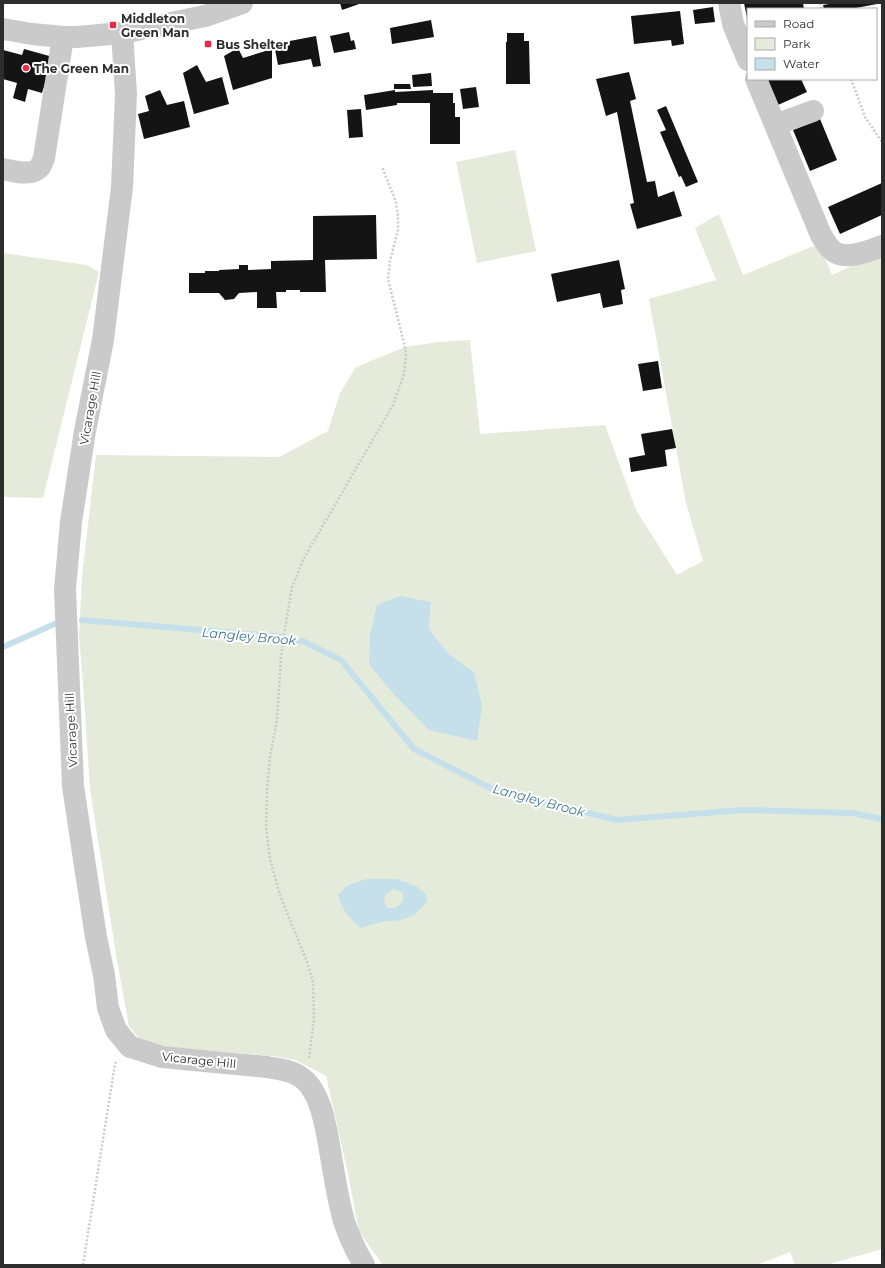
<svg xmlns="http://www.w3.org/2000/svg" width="885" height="1268" font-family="Montserrat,sans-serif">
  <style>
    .green { fill: #e4ebda; fill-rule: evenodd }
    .water { fill: #c5e0eb; fill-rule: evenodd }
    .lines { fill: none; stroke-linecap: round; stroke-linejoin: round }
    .stream { stroke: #c5e0eb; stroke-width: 6 }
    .building { fill: #141414 }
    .path { stroke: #cacaca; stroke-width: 2.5; stroke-dasharray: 2 2; stroke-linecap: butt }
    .minor { stroke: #cacaca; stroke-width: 22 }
    .poi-dot { fill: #e62c4d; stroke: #fff; stroke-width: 1.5 }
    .labels { text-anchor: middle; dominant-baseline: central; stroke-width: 4; stroke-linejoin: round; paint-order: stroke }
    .poi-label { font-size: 12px; font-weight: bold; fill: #2d2d2d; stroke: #fff; text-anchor: start }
    .street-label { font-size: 12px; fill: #2d2d2d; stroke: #fff }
    .water-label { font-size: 13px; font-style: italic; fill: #3b778e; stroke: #fff }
  </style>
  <rect width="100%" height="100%" fill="#fff"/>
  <path class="green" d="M515,150L536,251L477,263L456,162Z
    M719,214L743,275L813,246L821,248L832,275L882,252V1249L826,1265H795L790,1252L757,1265H383L359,1232L348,1174L326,1076L296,1060L272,1056L169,1047L141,1041L129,1026L117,961L90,789L83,683L79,636L82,577L96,455L279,457L328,431L340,393L356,367L405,347L438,342L470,340L480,434L605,425L636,510L677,575L703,561L686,503L649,299L716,280L695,228ZM431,602L429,629L449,654L474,672L377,605Z
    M3,253L87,265L99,272L43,498L3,497Z"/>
  <path class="water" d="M400,596L431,602L429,629L449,654L474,672L482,706L477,741L429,730L390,690L369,664L370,635L377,605Z
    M366,879H397L416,886L426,894L427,901L416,914L401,920L381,922L361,928C350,919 341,909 338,895L348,885ZM394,889L403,893V901L396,908H388L384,902L385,895Z"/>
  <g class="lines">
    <path class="stream" d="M82,620L274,636L303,641L341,660L414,749L494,790L617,820L742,810L852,813L882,819
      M3,647L59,622"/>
  </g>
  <path class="building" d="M340,3H362L342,10Z
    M744,3H803L804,9H748L747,18Z
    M835,3H877V4L856,8V9H824L823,5Z
    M713,7L715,22L695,24L693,10Z
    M680,11L684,44L672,46L671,40L634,44L631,16Z
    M431,20L434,37L392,44L390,28Z
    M349,32L351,41L354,40L356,49L334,53L330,36Z
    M507,33H524V41H529L530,84H506V42H507Z
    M316,36L321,66L313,67L311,59L278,65L274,44Z
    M238,48L243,58L272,49V78L233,90L224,56Z
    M24,49L53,57L42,93L28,89L25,102L13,98L17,83L3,79V50L22,55Z
    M197,65L206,82L222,77L229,104L194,114L183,73Z
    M629,72L636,99L630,101L647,182L655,181L658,197L674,191L682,216L637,229L630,204L634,203L617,112L606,116L596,79Z
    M431,73L432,86L413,87L412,75Z
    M767,79H801L807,92L778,105Z
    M394,84H410L411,89H394Z
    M476,87L479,107L463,109L460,89Z
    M160,90L167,105L184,101L190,127L144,139L138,114L149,111L145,96Z
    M395,90V92L433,90V93H453V103H455V117H460V144H430V103H397V105L366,110L364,95Z
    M666,106L698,182L686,187L681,176L679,177L660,132L666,130L657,110Z
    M361,109L363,137L349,138L347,110Z
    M820,119L837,160L810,171L793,130Z
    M882,183V215L840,234L828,207Z
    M376,215L377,259L325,260L326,292H300V290H286V292H276L277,308H257V292L239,293L234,299L225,300L219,293H189V273H205V271H219V270L239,269V265H248V270L271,269V261L313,260V216Z
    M619,260L625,289L621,290L623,304L603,308L600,293L557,302L551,274Z
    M658,361L662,388L643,391L638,364Z
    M672,429L676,448L665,450L667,466L631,472L629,458L645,455L641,434Z"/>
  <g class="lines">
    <path class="path" d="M820,3L822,9
      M851,79L865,117L882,142
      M309,1058L314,1019L313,982L307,962L280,895L270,859L266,826L267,791L270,756L277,720L281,656L285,629L292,587L304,558L393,405L404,374L406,354L405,347L388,279L390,261L398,230V217L396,202L382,167
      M83,1265L115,1064L116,1062"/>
    <path class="minor" d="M729,3L733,24L748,60
      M3,29L32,34L63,37H77L122,33L205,16L242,3
      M122,33L126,94L122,187L103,340L85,431L71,522L65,589L73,786L85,866L96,937L104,975L108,1008L116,1030L130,1047L134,1048L162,1057L267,1067C278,1069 290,1070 299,1076C324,1090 328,1142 333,1168C336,1185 339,1204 344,1221C349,1237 356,1251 364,1265
      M756,79L821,235C824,240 828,247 833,251C845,261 869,251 882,246
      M775,125L813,111
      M3,169C13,171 32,177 40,167C41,165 43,161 44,158L63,37"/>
  </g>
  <g class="poi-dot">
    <rect x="109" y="21" width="8" height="8" rx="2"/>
    <rect x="204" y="40" width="8" height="8" rx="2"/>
    <circle cx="26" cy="68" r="4"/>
  </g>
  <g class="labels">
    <g class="poi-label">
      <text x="121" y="18">Middleton<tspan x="121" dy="14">Green Man</tspan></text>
      <text x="216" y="44">Bus Shelter</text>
      <text x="34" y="68">The Green Man</text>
    </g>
    <g class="street-label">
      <text transform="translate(90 408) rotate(-80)">Vicarage Hill</text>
      <text transform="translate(71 730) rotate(-93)">Vicarage Hill</text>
      <text transform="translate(199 1060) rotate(6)">Vicarage Hill</text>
    </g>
    <g class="water-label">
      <text transform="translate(249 636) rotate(5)">Langley Brook</text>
      <text transform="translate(539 800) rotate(15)">Langley Brook</text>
    </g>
  </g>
  <rect width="885" height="1268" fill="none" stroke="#2d2d2d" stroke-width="8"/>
  <rect x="747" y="8" width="130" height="72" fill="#ffffff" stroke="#ababab"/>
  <rect x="755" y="21" width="20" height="6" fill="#cacaca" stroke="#ababab"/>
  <text x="783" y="28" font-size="12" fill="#2d2d2d">Road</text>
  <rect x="755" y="38" width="20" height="12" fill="#e4ebda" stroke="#ababab"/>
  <text x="783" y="48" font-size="12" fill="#2d2d2d">Park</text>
  <rect x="755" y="58" width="20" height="12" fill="#c5e0eb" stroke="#ababab"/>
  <text x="783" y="68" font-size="12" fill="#2d2d2d">Water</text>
</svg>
